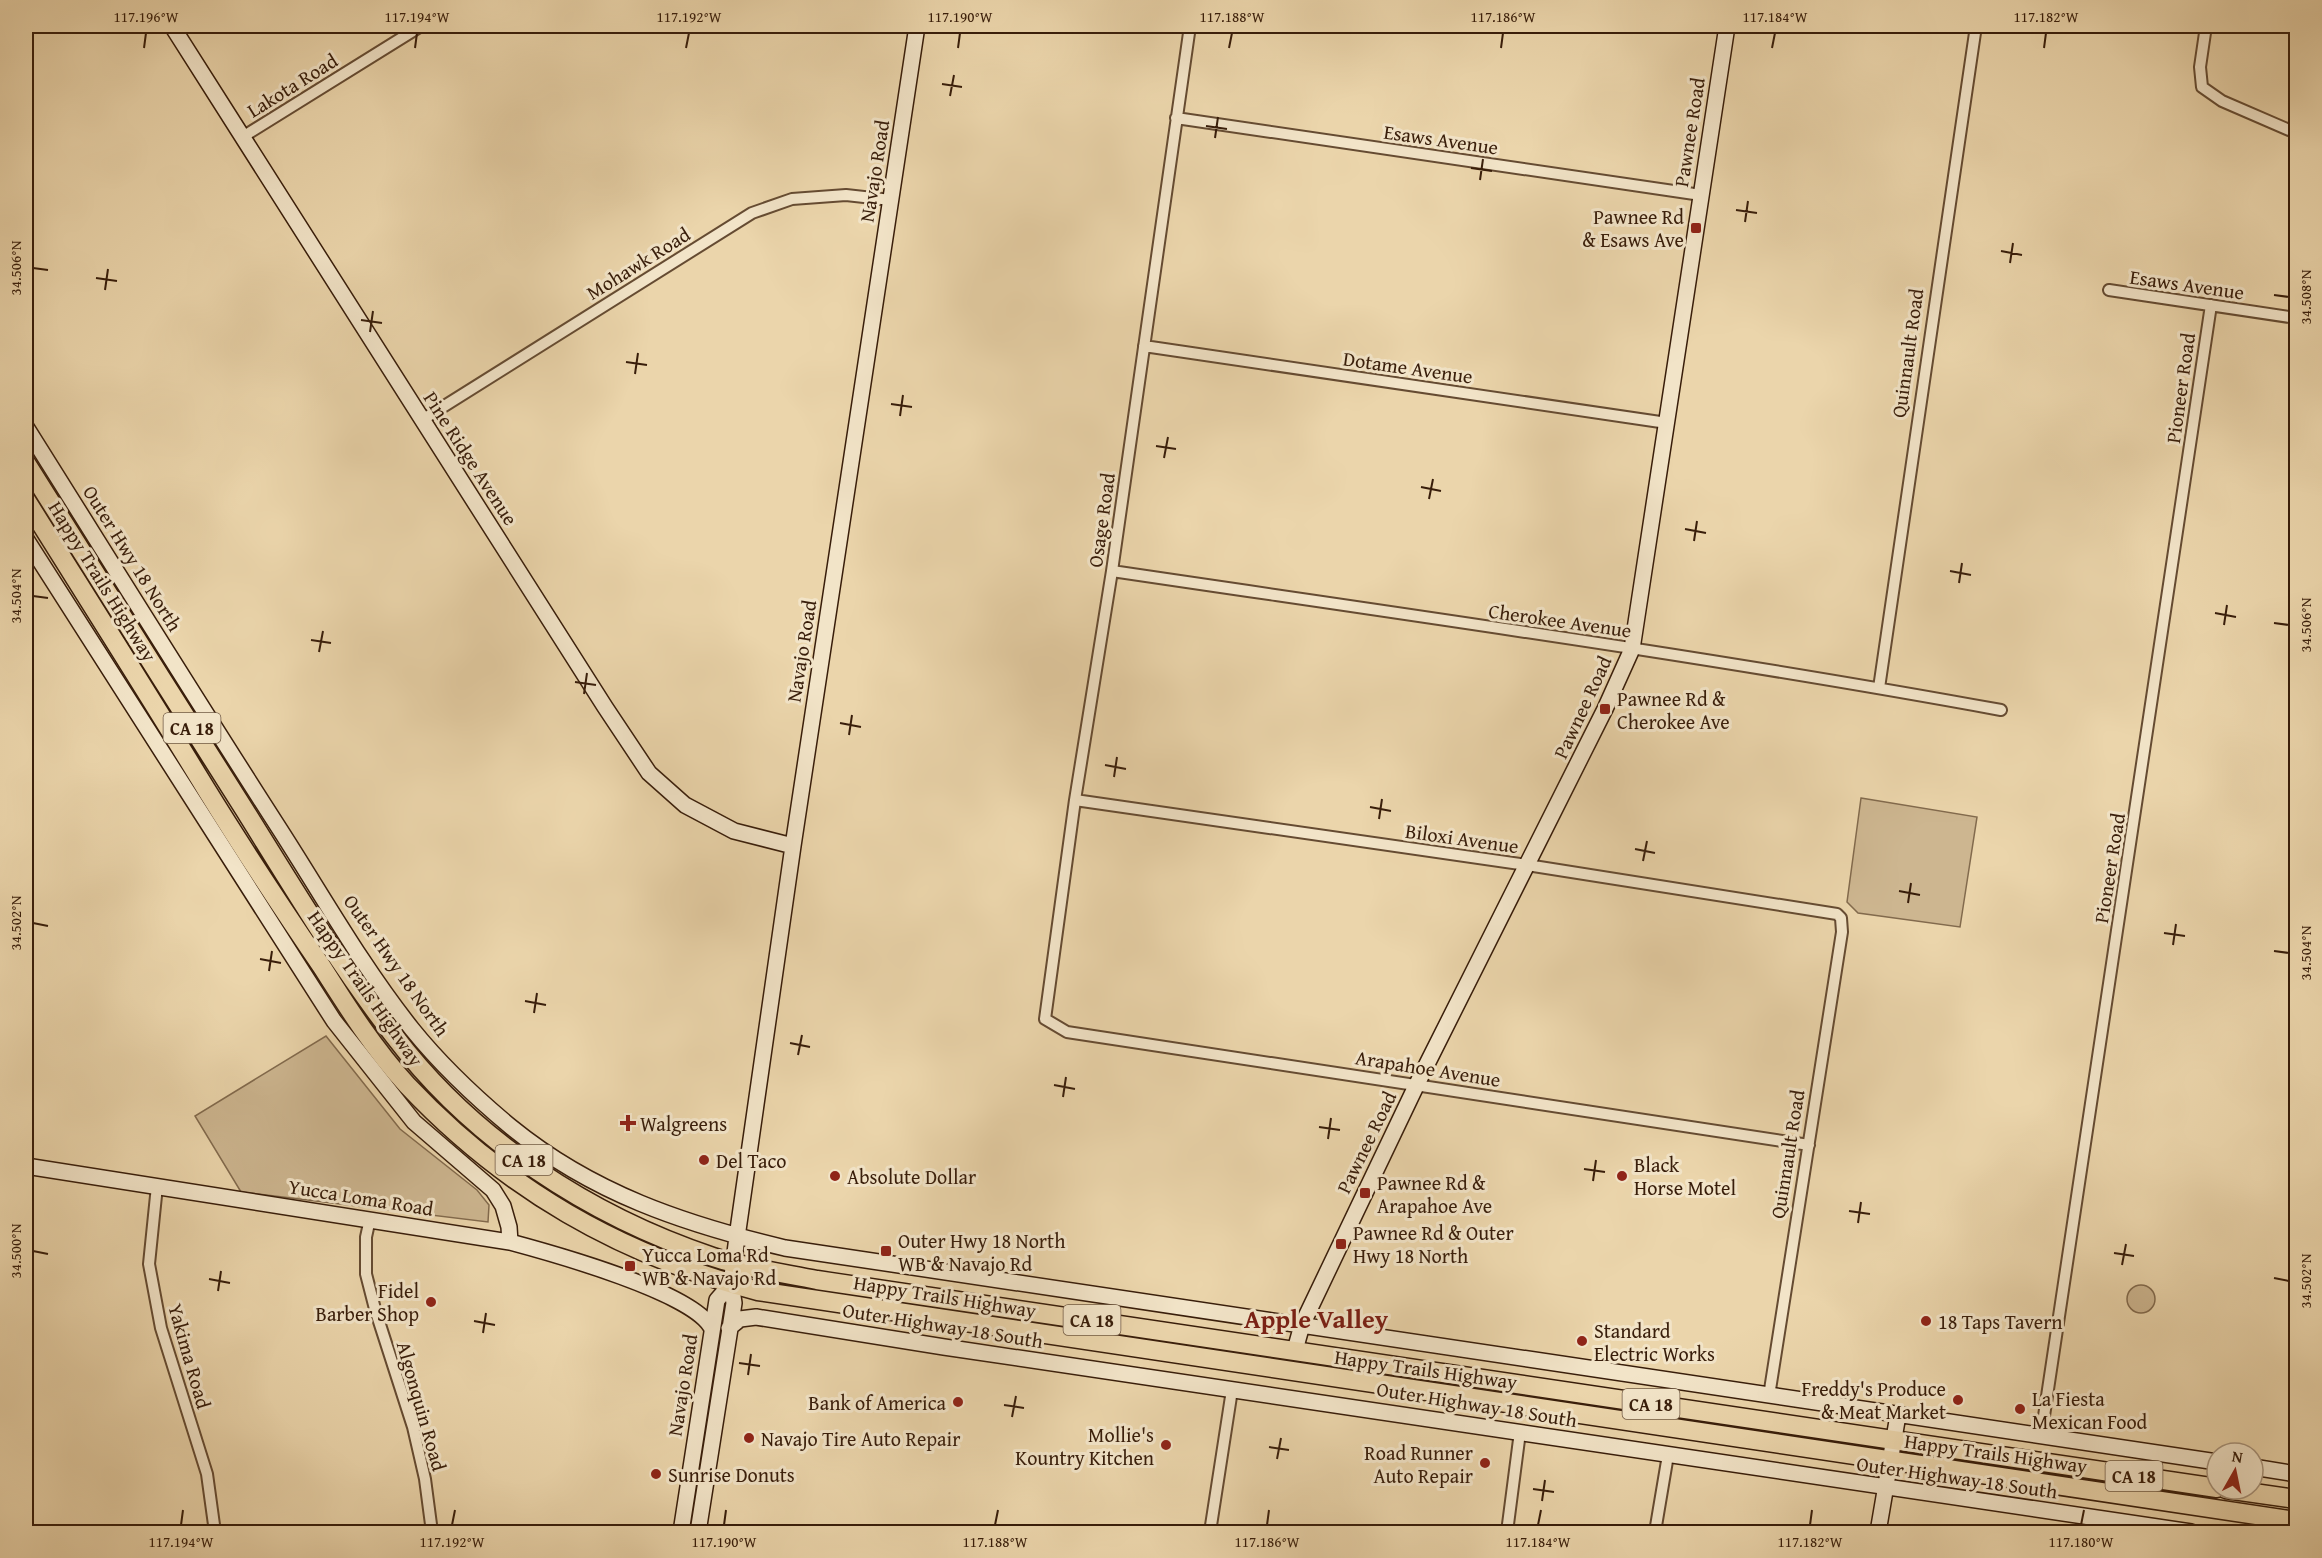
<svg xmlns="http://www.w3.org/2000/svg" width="2322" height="1558" font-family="'Gentium Book Plus',serif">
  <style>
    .green { fill: #cdb690; stroke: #826a4d; stroke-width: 1.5 }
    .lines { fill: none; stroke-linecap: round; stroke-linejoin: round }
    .street-casing { stroke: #654b32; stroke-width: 14 }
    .secondary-casing { stroke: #381d0a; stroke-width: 18 }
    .primary-casing { stroke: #381d0a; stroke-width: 21 }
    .street { stroke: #f2e4c8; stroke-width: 10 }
    .secondary { stroke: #f2e4c8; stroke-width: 15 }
    .primary { stroke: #ebd5ab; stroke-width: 18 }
    .ticks { fill: none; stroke: #381d0a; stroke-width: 2 }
    .poi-dot { fill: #8f2418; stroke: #f2e4c8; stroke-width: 2 }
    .labels { text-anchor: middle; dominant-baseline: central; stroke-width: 6; stroke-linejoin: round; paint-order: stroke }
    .shield { fill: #f2e4c8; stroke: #705943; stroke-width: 1.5 }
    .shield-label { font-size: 18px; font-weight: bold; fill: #381d0a }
    .street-label { font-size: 20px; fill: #381d0a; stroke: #f2e4c8 }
    .poi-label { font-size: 20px; fill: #381d0a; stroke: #f2e4c8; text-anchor: start }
    .district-label { font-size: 26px; font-weight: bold; fill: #7a1f14; stroke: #f2e4c8 }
    .neatline { fill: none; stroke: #381d0a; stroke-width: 2 }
    .ticks-label { font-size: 15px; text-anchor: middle; fill: #381d0a }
  </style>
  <rect width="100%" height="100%" fill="#ebd5ab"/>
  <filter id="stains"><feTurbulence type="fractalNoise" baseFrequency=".00333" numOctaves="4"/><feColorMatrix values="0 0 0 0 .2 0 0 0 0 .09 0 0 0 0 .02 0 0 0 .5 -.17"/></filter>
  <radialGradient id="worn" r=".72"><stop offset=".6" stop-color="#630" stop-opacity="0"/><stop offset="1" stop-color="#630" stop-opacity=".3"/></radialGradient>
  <path class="green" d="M1861,798L1977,817L1960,927L1858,913L1847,902Z
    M326,1036L400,1129L477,1190L489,1205L488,1222L241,1192L195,1116Z
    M2127 1299a14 14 0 1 1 28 0a14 14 0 1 1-28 0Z"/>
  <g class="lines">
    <g class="street-casing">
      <path id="street" d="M1190,26L1112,571L1075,800L1045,1019L1067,1032L1809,1145
        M2206,26L2200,67L2202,87L2222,101L2296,133
        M1176,118L1701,195
        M244,136L421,26
        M2109,290L2296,318
        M1144,346L1667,423
        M422,420L752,213L792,199L846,195L891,200
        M1112,571C1409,615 1706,656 2001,710
        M1879,688L1976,26
        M1075,800L1527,865L1837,914L1841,918L1842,932L1769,1396
        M157,1186L149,1264L161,1328L207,1474L215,1532
        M370,1219L366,1237V1274L375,1309L413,1427L425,1479L432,1532
        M2041,1436L2211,305
        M1210,1532L1232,1390
        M1507,1532L1520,1432
        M1655,1532L1668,1455"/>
    </g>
    <g class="secondary-casing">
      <path id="secondary" d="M172,26L605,707L649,773L685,805L734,831L793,846
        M26,427C109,559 192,693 277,825C321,893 361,965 412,1029C441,1065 475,1097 511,1127C592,1193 684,1224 785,1248L2217,1462
        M26,539L334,1021L414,1122L493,1190L503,1206L509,1227L510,1242
        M26,1166L510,1242C551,1253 696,1293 712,1329
        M729,1328L740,1319L756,1317L944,1347L2191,1532
        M1295,1350L1302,1325L1417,1084L1605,709L1632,649L1727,26
        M2253,1467L2296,1474
        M681,1532L717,1300L731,1284
        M698,1532L734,1303L731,1284L737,1237L793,846L917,26
        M1878,1532L1898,1415"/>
    </g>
    <g class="primary-casing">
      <path id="primary" d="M26,463C98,578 171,694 244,809C292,886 339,965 395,1037C473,1140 590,1216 713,1257C746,1268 782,1273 817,1280L2217,1488
        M26,500C86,596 147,692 206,789C243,849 282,908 322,967C348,1008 374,1049 407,1085C505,1189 620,1255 758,1291L2296,1521
        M2226,1489L2296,1499"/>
    </g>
    <use href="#street" class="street"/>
    <use href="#secondary" class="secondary"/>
    <use href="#primary" class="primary"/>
  </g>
  <path class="ticks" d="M144,48L146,33M415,48L417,33M686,48L689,33M958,48L960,33M1229,48L1232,33M1501,48L1503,33M1772,48L1775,33M2044,48L2046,33M942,84L962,87M950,96L954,75M1206,126L1227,129M1215,138L1218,117M1471,168L1492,171M1480,180L1483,159M1736,210L1757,213M1745,222L1748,201M2001,251L2022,255M2010,263L2013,243M33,268L48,270M96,278L117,281M105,290L108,269M2274,295L2289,297M361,320L382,323M370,332L373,311M626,362L647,365M635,374L638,353M891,404L912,407M900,416L903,395M1156,446L1176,449M1164,458L1168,437M1421,487L1441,491M1429,499L1433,479M1685,529L1706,533M1694,541L1697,521M1950,571L1971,575M1959,583L1962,563M33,596L48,598M2215,613L2236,617M2274,623L2289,625M2224,625L2227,605M311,640L331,643M319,652L323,631M575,682L596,685M584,694L587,673M840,723L861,727M849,735L852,715M1105,765L1126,769M1114,777L1117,757M1370,807L1391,811M1379,819L1382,799M1635,849L1655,853M1643,861L1647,841M1899,891L1920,895M1908,903L1911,883M33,923L48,926M2164,933L2185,936M2173,945L2176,924M2274,951L2289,953M260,959L281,963M269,971L272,951M525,1001L546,1005M534,1013L537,993M790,1043L810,1047M798,1055L802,1035M1054,1085L1075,1089M1063,1097L1066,1077M1319,1127L1340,1130M1328,1139L1331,1118M1584,1169L1605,1172M1593,1181L1596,1160M1849,1211L1870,1214M1858,1223L1861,1202M33,1251L48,1254M2114,1253L2134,1256M2122,1265L2126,1244M2274,1278L2289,1281M209,1279L230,1283M218,1291L221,1271M474,1321L495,1325M483,1333L486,1313M739,1363L760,1366M748,1375L751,1354M1004,1405L1024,1408M1012,1417L1016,1396M1269,1447L1289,1450M1277,1459L1281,1438M1533,1489L1554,1492M1542,1501L1545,1480M181,1525L183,1510M452,1525L455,1510M724,1525L726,1510M995,1525L998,1510M1267,1525L1269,1510M1538,1525L1541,1510M1810,1525L1812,1510M2081,1525L2084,1510"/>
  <g class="poi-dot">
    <rect x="1690" y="222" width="12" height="12" rx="3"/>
    <rect x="1599" y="703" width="12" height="12" rx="3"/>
    <path d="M625 1114h6v6h6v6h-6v6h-6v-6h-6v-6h6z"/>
    <circle cx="704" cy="1160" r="6"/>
    <circle cx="835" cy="1176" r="6"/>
    <circle cx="1622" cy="1176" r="6"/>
    <rect x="1359" y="1187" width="12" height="12" rx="3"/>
    <rect x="1335" y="1238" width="12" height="12" rx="3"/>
    <rect x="880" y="1245" width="12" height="12" rx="3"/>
    <rect x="624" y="1260" width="12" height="12" rx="3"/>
    <circle cx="431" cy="1302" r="6"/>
    <circle cx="1926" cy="1321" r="6"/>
    <circle cx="1582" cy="1341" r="6"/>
    <circle cx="1958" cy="1400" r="6"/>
    <circle cx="958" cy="1402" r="6"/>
    <circle cx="2020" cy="1409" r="6"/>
    <circle cx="749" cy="1438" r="6"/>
    <circle cx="1166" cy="1445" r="6"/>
    <circle cx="1485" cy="1463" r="6"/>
    <circle cx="656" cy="1474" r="6"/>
  </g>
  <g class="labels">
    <g class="shield">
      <rect x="163.5" y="713" width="57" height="30" rx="4.5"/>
      <rect x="495.5" y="1145" width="57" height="30" rx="4.5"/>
      <rect x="1063.5" y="1305" width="57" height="30" rx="4.5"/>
      <rect x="1622.5" y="1389" width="57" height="30" rx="4.5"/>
      <rect x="2105.5" y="1461" width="57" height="30" rx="4.5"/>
    </g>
    <g class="shield-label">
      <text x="192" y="728">CA 18</text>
      <text x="524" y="1160">CA 18</text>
      <text x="1092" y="1320">CA 18</text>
      <text x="1651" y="1404">CA 18</text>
      <text x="2134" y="1476">CA 18</text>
    </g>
    <g class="street-label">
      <text transform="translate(292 85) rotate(-32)">Lakota Road</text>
      <text transform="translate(1689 132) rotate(-81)">Pawnee Road</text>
      <text transform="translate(1441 139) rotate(8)">Esaws Avenue</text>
      <text transform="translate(874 171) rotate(-81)">Navajo Road</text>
      <text transform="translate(638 263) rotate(-32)">Mohawk Road</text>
      <text transform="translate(2187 284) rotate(8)">Esaws Avenue</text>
      <text transform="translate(1907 353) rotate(-82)">Quinnault Road</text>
      <text transform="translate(1408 367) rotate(8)">Dotame Avenue</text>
      <text transform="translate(2180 388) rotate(-82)">Pioneer Road</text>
      <text transform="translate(471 458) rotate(57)">Pine Ridge Avenue</text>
      <text transform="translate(1101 520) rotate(-82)">Osage Road</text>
      <text transform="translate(133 558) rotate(58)">Outer Hwy 18 North</text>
      <text transform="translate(103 581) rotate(58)">Happy Trails Highway</text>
      <text transform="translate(1560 620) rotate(8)">Cherokee Avenue</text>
      <text transform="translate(801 651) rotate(-81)">Navajo Road</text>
      <text transform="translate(1582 707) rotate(-65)">Pawnee Road</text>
      <text transform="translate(1462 838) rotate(8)">Biloxi Avenue</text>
      <text transform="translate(2109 868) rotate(-81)">Pioneer Road</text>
      <text transform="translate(397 965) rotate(55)">Outer Hwy 18 North</text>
      <text transform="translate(366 988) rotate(55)">Happy Trails Highway</text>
      <text transform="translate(1428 1068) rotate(9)">Arapahoe Avenue</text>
      <text transform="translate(1366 1142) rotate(-64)">Pawnee Road</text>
      <text transform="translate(1787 1154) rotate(-81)">Quinnault Road</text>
      <text transform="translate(361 1197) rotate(9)">Yucca Loma Road</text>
      <text transform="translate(945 1296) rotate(9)">Happy Trails Highway</text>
      <text transform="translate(943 1325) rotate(9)">Outer Highway 18 South</text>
      <text transform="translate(190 1356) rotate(74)">Yakima Road</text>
      <text transform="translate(1426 1369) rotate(8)">Happy Trails Highway</text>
      <text transform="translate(682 1385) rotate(-81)">Navajo Road</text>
      <text transform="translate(1477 1404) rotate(9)">Outer Highway 18 South</text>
      <text transform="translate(422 1406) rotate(74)">Algonquin Road</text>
      <text transform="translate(1996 1453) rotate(8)">Happy Trails Highway</text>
      <text transform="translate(1957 1477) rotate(8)">Outer Highway 18 South</text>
    </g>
    <g class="poi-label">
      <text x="1684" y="216" text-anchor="end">Pawnee Rd<tspan x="1684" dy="23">&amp; Esaws Ave</tspan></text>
      <text x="1617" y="698">Pawnee Rd &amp;<tspan x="1617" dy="23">Cherokee Ave</tspan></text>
      <text x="640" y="1123">Walgreens</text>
      <text x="716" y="1160">Del Taco</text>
      <text x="1634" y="1164">Black<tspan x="1634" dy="23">Horse Motel</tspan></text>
      <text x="847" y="1176">Absolute Dollar</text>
      <text x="1377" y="1182">Pawnee Rd &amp;<tspan x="1377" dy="23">Arapahoe Ave</tspan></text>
      <text x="1353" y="1232">Pawnee Rd &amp; Outer<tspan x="1353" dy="23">Hwy 18 North</tspan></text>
      <text x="898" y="1240">Outer Hwy 18 North<tspan x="898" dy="23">WB &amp; Navajo Rd</tspan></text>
      <text x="642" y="1254">Yucca Loma Rd<tspan x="642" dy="23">WB &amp; Navajo Rd</tspan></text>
      <text x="419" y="1290" text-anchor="end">Fidel<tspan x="419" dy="23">Barber Shop</tspan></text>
      <text x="1938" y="1321">18 Taps Tavern</text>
      <text x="1594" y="1330">Standard<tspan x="1594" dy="23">Electric Works</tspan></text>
      <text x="1946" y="1388" text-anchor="end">Freddy's Produce<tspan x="1946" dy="23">&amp; Meat Market</tspan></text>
      <text x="2032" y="1398">La Fiesta<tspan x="2032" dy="23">Mexican Food</tspan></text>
      <text x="946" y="1402" text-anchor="end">Bank of America</text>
      <text x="1154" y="1434" text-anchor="end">Mollie's<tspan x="1154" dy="23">Kountry Kitchen</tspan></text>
      <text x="761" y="1438">Navajo Tire Auto Repair</text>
      <text x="1473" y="1452" text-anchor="end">Road Runner<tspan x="1473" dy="23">Auto Repair</tspan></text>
      <text x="668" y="1474">Sunrise Donuts</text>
    </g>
    <g class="district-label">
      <text x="1316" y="1318">Apple Valley</text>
    </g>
  </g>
  <rect width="2322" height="1558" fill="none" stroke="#ebd5ab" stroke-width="66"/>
  <g transform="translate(2235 1471) rotate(9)"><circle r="28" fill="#f2e4c8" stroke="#a8947c" stroke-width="1.5"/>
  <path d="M0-4.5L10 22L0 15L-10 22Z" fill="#8f2418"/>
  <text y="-9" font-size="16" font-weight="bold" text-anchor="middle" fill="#381d0a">N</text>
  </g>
  <rect x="33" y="33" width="2256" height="1492" class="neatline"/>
  <g class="ticks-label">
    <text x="146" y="22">117.196°W</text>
    <text x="417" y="22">117.194°W</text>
    <text x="689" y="22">117.192°W</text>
    <text x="960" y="22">117.190°W</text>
    <text x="1232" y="22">117.188°W</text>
    <text x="1503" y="22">117.186°W</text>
    <text x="1775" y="22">117.184°W</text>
    <text x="2046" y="22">117.182°W</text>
    <text transform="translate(16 268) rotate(-90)" y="5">34.506°N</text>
    <text transform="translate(2306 297) rotate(-90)" y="5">34.508°N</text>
    <text transform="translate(16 596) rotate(-90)" y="5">34.504°N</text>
    <text transform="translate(2306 625) rotate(-90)" y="5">34.506°N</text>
    <text transform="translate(16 923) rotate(-90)" y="5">34.502°N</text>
    <text transform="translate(2306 953) rotate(-90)" y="5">34.504°N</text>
    <text transform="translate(16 1251) rotate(-90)" y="5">34.500°N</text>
    <text transform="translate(2306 1281) rotate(-90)" y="5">34.502°N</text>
    <text x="181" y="1547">117.194°W</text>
    <text x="452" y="1547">117.192°W</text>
    <text x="724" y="1547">117.190°W</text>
    <text x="995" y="1547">117.188°W</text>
    <text x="1267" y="1547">117.186°W</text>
    <text x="1538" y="1547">117.184°W</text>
    <text x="1810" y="1547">117.182°W</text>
    <text x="2081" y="1547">117.180°W</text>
  </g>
  <rect width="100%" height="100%" filter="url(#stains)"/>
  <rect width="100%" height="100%" fill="url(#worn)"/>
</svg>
